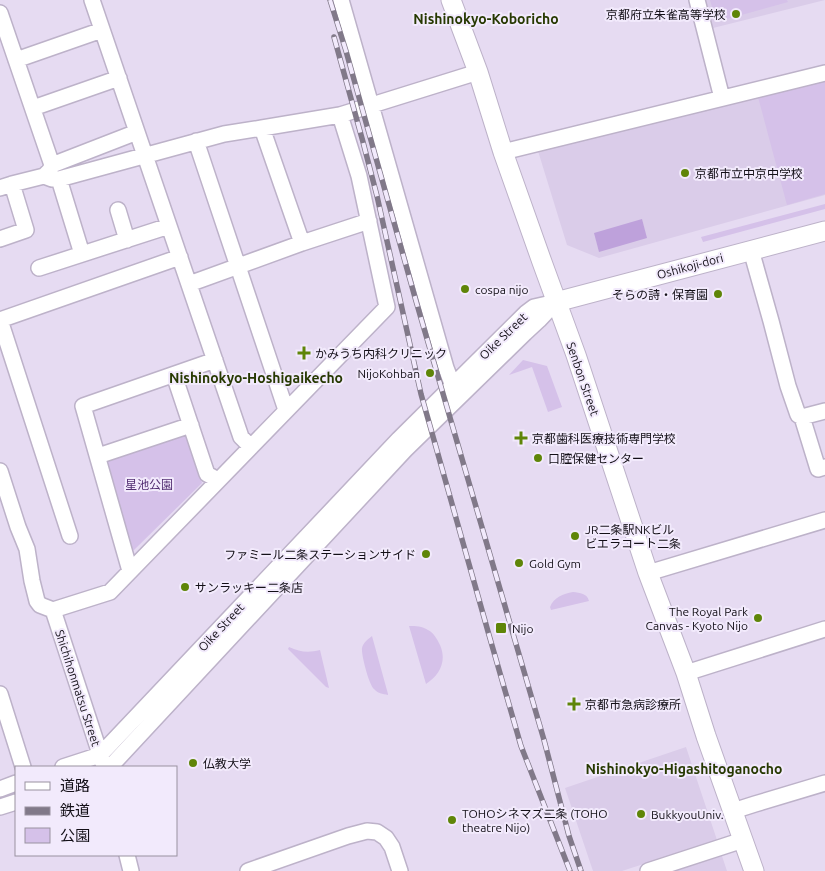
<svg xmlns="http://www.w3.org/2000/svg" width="825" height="871" font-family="Ubuntu,'Noto Sans JP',sans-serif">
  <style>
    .built { fill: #dacce9 }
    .green { fill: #d5c1e9 }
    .water { fill: #bea1db }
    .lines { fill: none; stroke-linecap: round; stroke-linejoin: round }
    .minor-casing { stroke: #bdb2c9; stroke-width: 18 }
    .major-casing { stroke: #bdb2c9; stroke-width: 21 }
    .minor { stroke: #fff; stroke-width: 15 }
    .major { stroke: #fff; stroke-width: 19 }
    .rail-casing { stroke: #817989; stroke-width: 5.5 }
    .rail { stroke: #f2eafc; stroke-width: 4; stroke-dasharray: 11; stroke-linecap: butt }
    .poi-dot { fill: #5f8508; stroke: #f2eafc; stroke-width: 2 }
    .labels { text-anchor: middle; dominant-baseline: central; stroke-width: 4; stroke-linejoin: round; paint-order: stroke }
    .poi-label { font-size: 12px; fill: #130f17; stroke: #f2eafc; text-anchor: start }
    .street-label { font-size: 12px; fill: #130f17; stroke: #f2eafc }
    .park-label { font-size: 12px; fill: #522d71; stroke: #f2eafc }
    .neighbourhood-label { font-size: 14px; font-weight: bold; fill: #273902; stroke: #f2eafc }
  </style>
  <rect width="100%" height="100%" fill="#e6dbf2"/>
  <path class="built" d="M701,0H825L709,29Z
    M825,81V195L599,258L567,245L538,151Z
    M686,747L717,840L622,871H593L565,788Z
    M722,856L727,871H675Z"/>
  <path class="green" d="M710,0H787L788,2L716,22Z
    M825,81V194L787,205L758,97Z
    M825,204V209L703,242L701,237Z
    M523,360L547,366L562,407L548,412L532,367L509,375Z
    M185,435L190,439L202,483L134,550L129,549L106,467L108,460Z
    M573,592C580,593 587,593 589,601L551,610L550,607C554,597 563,594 573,592Z
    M409,626C416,626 422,626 428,630C434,633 437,639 440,645C447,661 440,675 426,684Z
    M372,636L388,694V695C383,694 377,693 374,689C369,685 361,654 362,648C363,643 368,639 372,636Z
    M289,647C300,652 308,653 320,650L329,688L326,687L288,649Z"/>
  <path class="water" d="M642,219L647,238L599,252L594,233Z"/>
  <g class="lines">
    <g class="minor-casing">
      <path id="minor" d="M92,0L241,437L251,447
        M341,0L446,368L453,386
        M697,0L722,98
        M0,13L52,165
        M16,60L102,30
        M33,108L119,78
        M262,128L302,243
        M196,141L286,410
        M503,152L825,73
        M44,176L52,179H59L224,134L262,128L340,115L478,72
        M59,179L82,254
        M0,188L12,184L44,176L50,170L52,165L137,132
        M118,210L127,240
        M0,239L26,230L12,184
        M751,250L771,321L788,386L797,412L798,415L802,417L818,469L825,467
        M39,268L169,226
        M189,284L302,243L369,221
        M0,320L70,536
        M0,320L180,257
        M174,375L207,474L218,480
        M802,417L825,411
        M98,456L191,425
        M0,471L18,527L27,549L32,581L37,601L40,605L53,610
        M130,571L83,406L215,360
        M648,573L825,520
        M53,610L110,592L387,307L359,176L340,115
        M53,610L103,763
        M686,673L825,629
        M0,694L23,767
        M63,767L100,755L399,439L526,313L534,307L556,302
        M110,767L405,450L525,333L539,320L556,302
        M0,789L16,783
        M0,807L16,802
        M733,811L755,804L825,783
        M127,855L131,871
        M248,871L348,836L367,831L377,832L386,838L392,847L400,871
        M648,871L743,840"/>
    </g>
    <g class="major-casing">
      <path id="major" d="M451,0L478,72L503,152L542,262L576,355L648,573L686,673L706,736L754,871
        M556,302L825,231"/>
    </g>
    <use href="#minor" class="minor"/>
    <use href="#major" class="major"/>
    <g class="rail-casing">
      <path id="rail" d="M330,0L346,51L416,301L544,740L569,836L581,871
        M334,37L363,142L377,196L421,394L489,635L521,746L570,871"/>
    </g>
    <use href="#rail" class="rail"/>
  </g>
  <g class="poi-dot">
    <circle cx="736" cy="14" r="5"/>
    <circle cx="685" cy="173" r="5"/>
    <circle cx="465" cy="289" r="5"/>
    <circle cx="718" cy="294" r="5"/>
    <path d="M301.5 345.5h5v5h5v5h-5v5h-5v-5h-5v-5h5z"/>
    <circle cx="430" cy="373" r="5"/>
    <path d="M518.5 430.5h5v5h5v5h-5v5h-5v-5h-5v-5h5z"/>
    <circle cx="538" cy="458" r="5"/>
    <circle cx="575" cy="536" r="5"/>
    <circle cx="426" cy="554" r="5"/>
    <circle cx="519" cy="563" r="5"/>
    <circle cx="185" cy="587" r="5"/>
    <circle cx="758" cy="618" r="5"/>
    <rect x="495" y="622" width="12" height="12" rx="2.5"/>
    <path d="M571.5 696.5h5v5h5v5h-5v5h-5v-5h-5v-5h5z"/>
    <circle cx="193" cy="763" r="5"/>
    <circle cx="641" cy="814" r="5"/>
    <circle cx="452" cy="820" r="5"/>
  </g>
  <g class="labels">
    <g class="poi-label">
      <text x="726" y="14" text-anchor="end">京都府立朱雀高等学校</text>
      <text x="695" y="173">京都市立中京中学校</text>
      <text x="475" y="289">cospa nijo</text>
      <text x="708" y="294" text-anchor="end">そらの詩・保育園</text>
      <text x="315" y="353">かみうち内科クリニック</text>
      <text x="420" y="373" text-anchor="end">NijoKohban</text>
      <text x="532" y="438">京都歯科医療技術専門学校</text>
      <text x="548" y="458">口腔保健センター</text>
      <text x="585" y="529">JR二条駅NKビル<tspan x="585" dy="14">ビエラコート二条</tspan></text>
      <text x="416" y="554" text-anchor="end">ファミール二条ステーションサイド</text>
      <text x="529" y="563">Gold Gym</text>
      <text x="195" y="587">サンラッキー二条店</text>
      <text x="748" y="611" text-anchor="end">The Royal Park<tspan x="748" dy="14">Canvas - Kyoto Nijo</tspan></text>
      <text x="512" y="628">Nijo</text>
      <text x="585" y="704">京都市急病診療所</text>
      <text x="203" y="763">仏教大学</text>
      <text x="462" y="813">TOHOシネマズ二条 (TOHO<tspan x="462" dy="14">theatre Nijo)</tspan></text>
      <text x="651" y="814">BukkyouUniv.</text>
    </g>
    <g class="street-label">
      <text transform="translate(690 266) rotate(-15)">Oshikoji-dori</text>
      <text transform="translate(503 336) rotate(-44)">Oike Street</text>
      <text transform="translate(583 379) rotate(71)">Senbon Street</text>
      <text transform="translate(221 627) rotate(-47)">Oike Street</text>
      <text transform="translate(78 688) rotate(72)">Shichihonmatsu Street</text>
    </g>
    <g class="park-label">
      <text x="149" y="484">星池公園</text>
    </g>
    <g class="neighbourhood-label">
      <text x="486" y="19">Nishinokyo-Koboricho</text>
      <text x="256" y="378">Nishinokyo-Hoshigaikecho</text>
      <text x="684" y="769">Nishinokyo-Higashitoganocho</text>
    </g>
  </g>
  <rect x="15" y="766" width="162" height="90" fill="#f2eafc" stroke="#9992a0"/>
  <rect x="25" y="782" width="25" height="8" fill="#ffffff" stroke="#9992a0"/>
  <text x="60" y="791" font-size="15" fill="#130f17">道路</text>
  <rect x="25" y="807" width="25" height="8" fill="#817989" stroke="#9992a0"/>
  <text x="60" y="816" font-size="15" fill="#130f17">鉄道</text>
  <rect x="25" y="828" width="25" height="15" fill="#d5c1e9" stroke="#9992a0"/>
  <text x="60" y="841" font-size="15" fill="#130f17">公園</text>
</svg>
